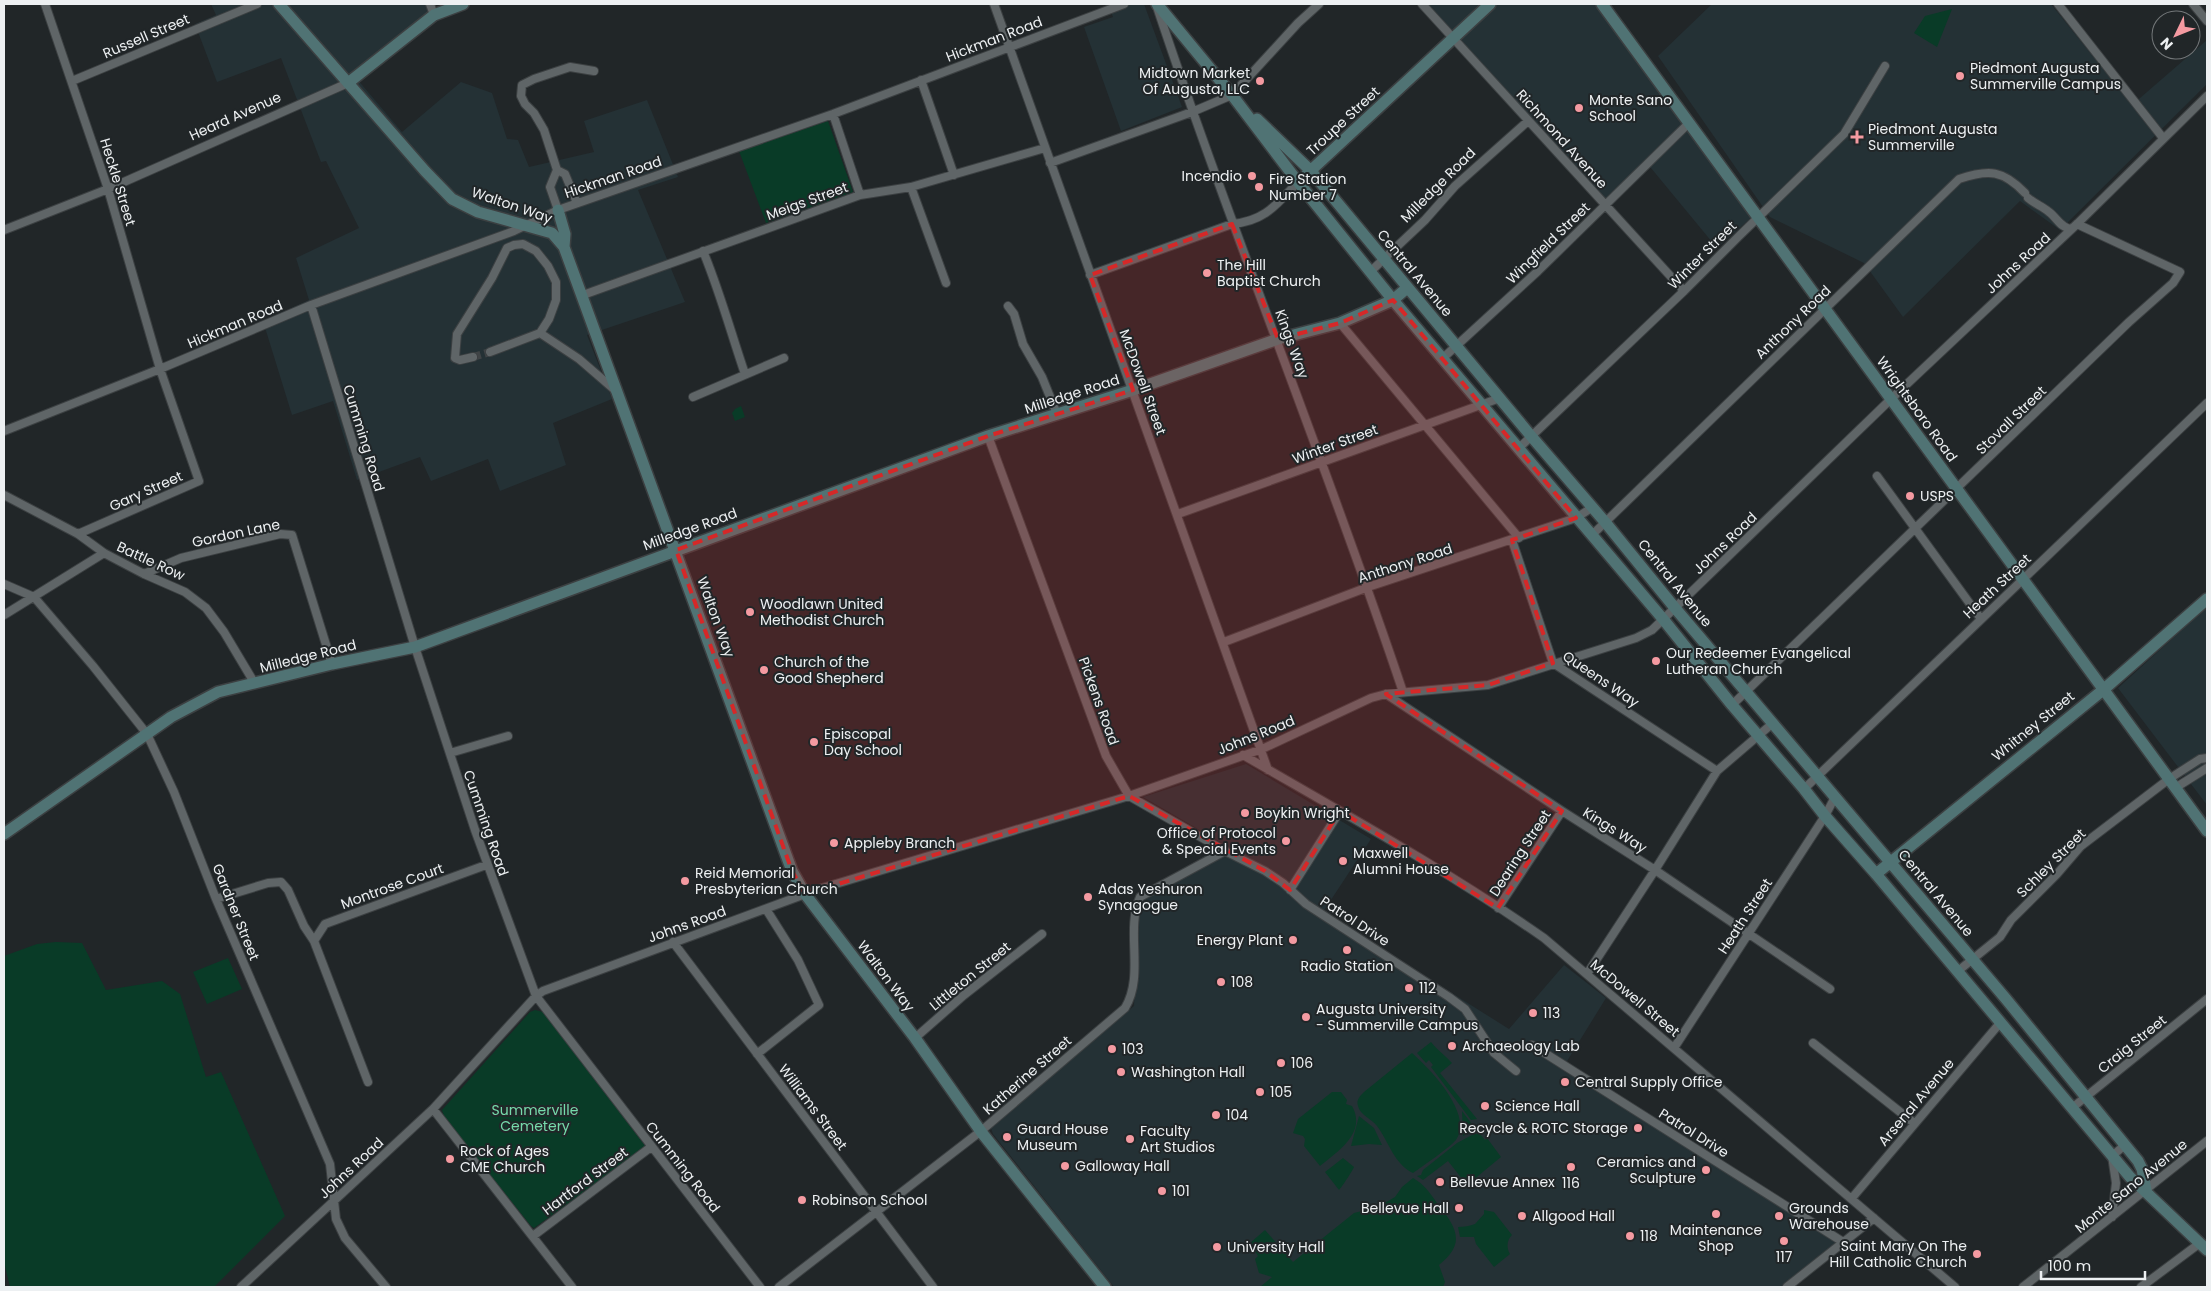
<svg xmlns="http://www.w3.org/2000/svg" width="2211" height="1291" font-family="Poppins,sans-serif">
  <style>
    .built { fill: #243135 }
    .green { fill: #093b27 }
    .lines { fill: none; stroke-linecap: round; stroke-linejoin: round }
    .street-tunnel { stroke: #404446; stroke-width: 8; stroke-dasharray: 8 4; stroke-linecap: butt }
    .street-casing { stroke: #3c4042; stroke-width: 10 }
    .secondary-casing { stroke: #3c4042; stroke-width: 14 }
    .street { stroke: #5f6567; stroke-width: 8 }
    .secondary { stroke: #507374; stroke-width: 11 }
    .marked { fill: #d62828; fill-opacity: 0.2; stroke: #d62828; stroke-width: 4; stroke-dasharray: 10 6; stroke-linejoin: round }
    .poi-dot { fill: #f49aa1; stroke: #212628; stroke-width: 2 }
    .labels { text-anchor: middle; dominant-baseline: central; stroke-width: 4; stroke-linejoin: round; paint-order: stroke }
    .street-label { font-size: 14px; fill: #edf0f2; stroke: #212628 }
    .poi-label { font-size: 14px; fill: #edf0f2; stroke: #212628; text-anchor: start }
    .park-label { font-size: 14px; fill: #76daab; stroke: #212628 }
  </style>
  <rect width="100%" height="100%" fill="#212628"/>
  <path class="built" d="M211,4H426L429,11L351,72L402,132L461,82L492,93L507,139L518,140L529,167L594,152L584,121L647,100L678,177L638,190L685,302L587,335L612,399L553,423L566,465L500,491L488,459L431,481L420,457L357,480L333,401L292,415L263,321L309,300L296,258L359,228L326,161L321,162L281,58L217,82L195,24L216,15Z
    M1108,4H1144L1182,107L1121,131L1084,27L1113,17Z
    M1427,4H1595L1752,217L1717,248L1646,162L1605,200Z
    M1712,4H2051L2132,105L2207,40V84L2060,230L2020,201L1903,317L1864,263L1770,217L1658,56Z
    M2207,607V805L2118,688Z
    M1246,764L1371,839L1323,912L1509,1029L1564,965L1606,998L1564,1066L1837,1243L1781,1287H1114L993,1134L991,1128L1134,1006L1138,910L1144,901L1222,843L1143,797Z"/>
  <path class="green" d="M1952,9L1937,47L1914,33L1925,16Z
    M828,121L853,192L766,223L739,151Z
    M741,406L745,417L735,421L732,413L735,409Z
    M56,942L82,943L106,990L162,981L180,994L206,1077L221,1072L285,1216L214,1287H10L4,1262V956L37,944Z
    M228,958L242,989L207,1004L193,972Z
    M535,1010L543,1012L646,1147L534,1228L531,1226L451,1126L444,1116L442,1110L530,1012Z
    M1431,1042C1437,1050 1445,1055 1452,1063L1440,1073L1477,1119L1471,1120L1431,1067L1433,1065L1429,1060L1426,1063L1417,1053Z
    M1412,1053C1430,1069 1474,1114 1456,1140C1449,1148 1423,1166 1413,1173C1394,1164 1389,1142 1377,1126C1372,1119 1360,1115 1358,1106C1356,1100 1360,1096 1364,1092Z
    M1332,1092H1341L1347,1100L1346,1104L1352,1106C1367,1133 1338,1151 1320,1166L1304,1146L1305,1139L1303,1136L1293,1133L1298,1119Z
    M1462,1111L1474,1127L1471,1132L1463,1136Z
    M1359,1116L1374,1128L1382,1145L1369,1144L1351,1146Z
    M1474,1134H1480L1485,1140L1487,1138L1501,1157L1467,1185L1448,1161L1423,1180L1417,1176L1421,1175L1423,1170L1457,1143Z
    M1343,1158L1354,1167C1353,1170 1342,1187 1339,1190L1325,1172Z
    M1413,1178C1424,1184 1430,1193 1437,1203C1456,1227 1467,1243 1439,1265L1445,1282L1443,1287H1260L1272,1277L1259,1273L1255,1259L1258,1256L1250,1243L1265,1230L1293,1262L1354,1213L1362,1211L1374,1215L1376,1208L1395,1197L1402,1187Z
    M1484,1210L1494,1212L1512,1235C1507,1240 1506,1247 1510,1254L1494,1267L1476,1244L1474,1237H1460L1458,1227C1464,1227 1470,1226 1475,1224L1484,1214Z"/>
  <g class="lines">
    <path class="street-tunnel" d="M473,357L490,352"/>
    <g class="street-casing">
      <path id="street" d="M45,4L108,189L160,369L199,481L78,534
        M430,4L434,15
        M994,4L1268,770
        M1422,4L1684,291
        M2058,4L2163,138
        M2193,4L2207,21
        M1157,7C1234,238 1326,462 1403,692
        M921,80L954,175
        M72,81L257,4
        M833,114L860,195
        M1050,163L1192,112L1232,95L1298,23L1319,4
        M557,170L550,187L558,210
        M911,187L946,283
        M2028,198C2035,204 2042,206 2049,212C2057,218 2061,228 2071,229
        M577,203L565,174L557,170L544,130L534,113L525,104L521,96L522,85L534,79L570,67L594,71
        M4,230L108,189L348,83
        M703,251C720,292 731,333 745,374
        M1370,272L1425,220L1455,186L1528,121
        M1090,275L1232,224C1265,221 1276,205 1298,182
        M583,295L860,195L911,187L1045,148
        M311,305L415,647L475,830L536,996L760,1287
        M1008,306L1014,314L1023,344L1042,377L1057,414
        M1340,323L1519,538
        M490,352L540,333L579,359L616,391
        M473,357L460,360L455,358L457,334L492,278L507,248L514,245L523,244L536,251L548,266L556,282V300L549,319L540,333
        M1443,358L1538,271L1689,123
        M693,397L784,358
        M4,431L160,369L311,305L514,231L558,210L833,114L1124,4
        M988,436L1106,756L1129,796L1225,851L1265,871L1283,883L1306,904L1449,997L1465,1009L1494,1053L1516,1071
        M1519,448L1684,291L1738,237L1844,134L1885,66
        M1877,476L1981,619
        M4,495L78,534L104,553L144,574L185,592L206,608L224,632L255,684
        M1178,514L1500,398
        M1592,535L1959,179C1989,169 2003,170 2025,193
        M1512,540L1553,663L1717,771
        M144,574L181,558L280,534L292,535L332,664
        M4,584L34,597L93,666L147,734L174,792L216,899L330,1164L336,1219L345,1238L386,1287
        M4,615L104,553
        M1224,642L1368,587L1576,518L1593,507
        M1386,694L1562,811L1655,870L1830,989
        M1732,705L2129,322L2173,283L2180,272L2077,224
        M450,753L508,736
        M1243,755C1345,814 1448,871 1544,938L1955,1287
        M2175,788L2207,768
        M1804,789L2207,403
        M1290,890L1340,811
        M216,899L268,883L281,882L288,890L304,926L314,941L368,1082
        M1498,908L1562,811
        M314,941L325,924L486,865
        M673,942L933,1287
        M1958,971L2000,937L2011,920L2057,874L2081,846L2169,779L2200,759L2207,758
        M1587,974L1655,870L1717,771L1773,723
        M915,1038L964,995L1042,934
        M1813,1043L1914,1123
        M1532,1045L1843,1242
        M1674,1048L1825,816L1835,797
        M757,1054L819,1005L798,960L766,909
        M2072,1108L2207,999
        M433,1109L572,1287
        M1852,1198L2000,1023
        M2112,1217L2116,1183L2112,1156L2125,1145
        M533,1236L651,1147
        M241,1287L433,1109L536,996L543,991L819,889L1129,796L1262,749L1371,698L1386,694L1488,685L1636,638L1652,630L1891,399L2077,224L2207,96
        M779,1287L981,1131L1125,1008C1145,975 1125,931 1140,897L1225,851
        M1787,1287L1874,1218
        M2023,1287L2207,1141
        M2141,1287L2200,1243"/>
    </g>
    <g class="secondary-casing">
      <path id="secondary" d="M279,4L425,171L452,199L478,212L552,233L564,247L792,871L805,894L915,1038L982,1133L1105,1287
        M1157,4L1232,95L1298,182L1393,300L1663,619L1732,705L1804,789L1825,816L1876,874L2130,1177L2207,1250
        M1602,4L2207,831
        M348,83L434,15L463,4
        M1257,119L1311,171L1531,436L1605,522L1675,608L2006,999L2138,1161L2142,1169L2146,1190
        M1307,174L1490,4
        M558,210L565,234L564,247
        M4,834L171,717L218,692L332,664L415,647L988,436L1133,390L1278,339L1340,323L1393,300L1407,288
        M1876,874L2103,690L2207,599"/>
    </g>
    <use href="#street" class="street"/>
    <use href="#secondary" class="secondary"/>
  </g>
  <path class="marked" d="M1232,224L1278,339L1340,323L1393,300L1576,518L1512,540L1553,663L1488,685L1386,694L1562,811L1498,908L1340,811L1290,890L1265,871L1129,796L805,894L792,871L676,550L988,436L1133,390L1090,275Z"/>
  <g class="poi-dot">
    <circle cx="1960" cy="76" r="5"/>
    <circle cx="1260" cy="81" r="5"/>
    <circle cx="1579" cy="108" r="5"/>
    <path d="M1854.5 129.5h5v5h5v5h-5v5h-5v-5h-5v-5h5z"/>
    <circle cx="1252" cy="176" r="5"/>
    <circle cx="1259" cy="187" r="5"/>
    <circle cx="1207" cy="273" r="5"/>
    <circle cx="1910" cy="496" r="5"/>
    <circle cx="750" cy="612" r="5"/>
    <circle cx="1656" cy="661" r="5"/>
    <circle cx="764" cy="670" r="5"/>
    <circle cx="814" cy="742" r="5"/>
    <circle cx="1245" cy="813" r="5"/>
    <circle cx="1286" cy="841" r="5"/>
    <circle cx="834" cy="843" r="5"/>
    <circle cx="1343" cy="861" r="5"/>
    <circle cx="685" cy="881" r="5"/>
    <circle cx="1088" cy="897" r="5"/>
    <circle cx="1293" cy="940" r="5"/>
    <circle cx="1347" cy="950" r="5"/>
    <circle cx="1221" cy="982" r="5"/>
    <circle cx="1409" cy="988" r="5"/>
    <circle cx="1533" cy="1013" r="5"/>
    <circle cx="1306" cy="1017" r="5"/>
    <circle cx="1452" cy="1046" r="5"/>
    <circle cx="1112" cy="1049" r="5"/>
    <circle cx="1281" cy="1063" r="5"/>
    <circle cx="1121" cy="1072" r="5"/>
    <circle cx="1565" cy="1082" r="5"/>
    <circle cx="1260" cy="1092" r="5"/>
    <circle cx="1485" cy="1106" r="5"/>
    <circle cx="1216" cy="1115" r="5"/>
    <circle cx="1638" cy="1128" r="5"/>
    <circle cx="1007" cy="1137" r="5"/>
    <circle cx="1130" cy="1139" r="5"/>
    <circle cx="450" cy="1159" r="5"/>
    <circle cx="1065" cy="1166" r="5"/>
    <circle cx="1571" cy="1167" r="5"/>
    <circle cx="1706" cy="1170" r="5"/>
    <circle cx="1440" cy="1182" r="5"/>
    <circle cx="1162" cy="1191" r="5"/>
    <circle cx="802" cy="1200" r="5"/>
    <circle cx="1459" cy="1208" r="5"/>
    <circle cx="1716" cy="1214" r="5"/>
    <circle cx="1522" cy="1216" r="5"/>
    <circle cx="1779" cy="1216" r="5"/>
    <circle cx="1630" cy="1236" r="5"/>
    <circle cx="1784" cy="1241" r="5"/>
    <circle cx="1217" cy="1247" r="5"/>
    <circle cx="1977" cy="1254" r="5"/>
  </g>
  <g class="labels">
    <g class="street-label">
      <text transform="translate(146 36) rotate(-23)">Russell Street</text>
      <text transform="translate(994 39) rotate(-21)">Hickman Road</text>
      <text transform="translate(235 116) rotate(-24)">Heard Avenue</text>
      <text transform="translate(1343 121) rotate(-43)">Troupe Street</text>
      <text transform="translate(1562 139) rotate(48)">Richmond Avenue</text>
      <text transform="translate(613 177) rotate(-19)">Hickman Road</text>
      <text transform="translate(118 182) rotate(73)">Heckle Street</text>
      <text transform="translate(1438 185) rotate(-45)">Milledge Road</text>
      <text transform="translate(807 201) rotate(-20)">Meigs Street</text>
      <text transform="translate(512 205) rotate(19)">Walton Way</text>
      <text transform="translate(1548 243) rotate(-44)">Wingfield Street</text>
      <text transform="translate(1702 255) rotate(-45)">Winter Street</text>
      <text transform="translate(2018 263) rotate(-43)">Johns Road</text>
      <text transform="translate(1415 273) rotate(50)">Central Avenue</text>
      <text transform="translate(1793 322) rotate(-44)">Anthony Road</text>
      <text transform="translate(235 324) rotate(-23)">Hickman Road</text>
      <text transform="translate(1292 344) rotate(70)">Kings Way</text>
      <text transform="translate(1143 382) rotate(70)">McDowell Street</text>
      <text transform="translate(1072 394) rotate(-18)">Milledge Road</text>
      <text transform="translate(1917 409) rotate(54)">Wrightsboro Road</text>
      <text transform="translate(2011 420) rotate(-44)">Stovall Street</text>
      <text transform="translate(364 438) rotate(73)">Cumming Road</text>
      <text transform="translate(1335 444) rotate(-20)">Winter Street</text>
      <text transform="translate(146 491) rotate(-24)">Gary Street</text>
      <text transform="translate(690 529) rotate(-20)">Milledge Road</text>
      <text transform="translate(236 533) rotate(-12)">Gordon Lane</text>
      <text transform="translate(1725 543) rotate(-44)">Johns Road</text>
      <text transform="translate(151 561) rotate(25)">Battle Row</text>
      <text transform="translate(1405 563) rotate(-18)">Anthony Road</text>
      <text transform="translate(1675 583) rotate(51)">Central Avenue</text>
      <text transform="translate(1997 586) rotate(-43)">Heath Street</text>
      <text transform="translate(716 617) rotate(70)">Walton Way</text>
      <text transform="translate(308 656) rotate(-14)">Milledge Road</text>
      <text transform="translate(1601 679) rotate(34)">Queens Way</text>
      <text transform="translate(1099 701) rotate(70)">Pickens Road</text>
      <text transform="translate(2033 726) rotate(-39)">Whitney Street</text>
      <text transform="translate(1256 735) rotate(-22)">Johns Road</text>
      <text transform="translate(486 823) rotate(71)">Cumming Road</text>
      <text transform="translate(1615 830) rotate(32)">Kings Way</text>
      <text transform="translate(1520 853) rotate(-57)">Dearing Street</text>
      <text transform="translate(2051 863) rotate(-45)">Schley Street</text>
      <text transform="translate(392 886) rotate(-20)">Montrose Court</text>
      <text transform="translate(1936 893) rotate(50)">Central Avenue</text>
      <text transform="translate(236 912) rotate(68)">Gardner Street</text>
      <text transform="translate(1745 916) rotate(-57)">Heath Street</text>
      <text transform="translate(1355 921) rotate(33)">Patrol Drive</text>
      <text transform="translate(687 924) rotate(-20)">Johns Road</text>
      <text transform="translate(886 976) rotate(53)">Walton Way</text>
      <text transform="translate(970 976) rotate(-39)">Littleton Street</text>
      <text transform="translate(1635 998) rotate(40)">McDowell Street</text>
      <text transform="translate(2132 1044) rotate(-39)">Craig Street</text>
      <text transform="translate(1027 1075) rotate(-41)">Katherine Street</text>
      <text transform="translate(1916 1102) rotate(-50)">Arsenal Avenue</text>
      <text transform="translate(813 1107) rotate(53)">Williams Street</text>
      <text transform="translate(1694 1133) rotate(32)">Patrol Drive</text>
      <text transform="translate(683 1167) rotate(52)">Cumming Road</text>
      <text transform="translate(351 1168) rotate(-43)">Johns Road</text>
      <text transform="translate(585 1181) rotate(-37)">Hartford Street</text>
      <text transform="translate(2131 1186) rotate(-39)">Monte Sano Avenue</text>
    </g>
    <g class="poi-label">
      <text x="1970" y="68">Piedmont Augusta<tspan x="1970" dy="16">Summerville Campus</tspan></text>
      <text x="1250" y="73" text-anchor="end">Midtown Market<tspan x="1250" dy="16">Of Augusta, LLC</tspan></text>
      <text x="1589" y="100">Monte Sano<tspan x="1589" dy="16">School</tspan></text>
      <text x="1868" y="129">Piedmont Augusta<tspan x="1868" dy="16">Summerville</tspan></text>
      <text x="1242" y="176" text-anchor="end">Incendio</text>
      <text x="1269" y="179">Fire Station<tspan x="1269" dy="16">Number 7</tspan></text>
      <text x="1217" y="265">The Hill<tspan x="1217" dy="16">Baptist Church</tspan></text>
      <text x="1920" y="496">USPS</text>
      <text x="760" y="604">Woodlawn United<tspan x="760" dy="16">Methodist Church</tspan></text>
      <text x="1666" y="653">Our Redeemer Evangelical<tspan x="1666" dy="16">Lutheran Church</tspan></text>
      <text x="774" y="662">Church of the<tspan x="774" dy="16">Good Shepherd</tspan></text>
      <text x="824" y="734">Episcopal<tspan x="824" dy="16">Day School</tspan></text>
      <text x="1255" y="813">Boykin Wright</text>
      <text x="1276" y="833" text-anchor="end">Office of Protocol<tspan x="1276" dy="16">&amp; Special Events</tspan></text>
      <text x="844" y="843">Appleby Branch</text>
      <text x="1353" y="853">Maxwell<tspan x="1353" dy="16">Alumni House</tspan></text>
      <text x="695" y="873">Reid Memorial<tspan x="695" dy="16">Presbyterian Church</tspan></text>
      <text x="1098" y="889">Adas Yeshuron<tspan x="1098" dy="16">Synagogue</tspan></text>
      <text x="1283" y="940" text-anchor="end">Energy Plant</text>
      <text x="1347" y="966" text-anchor="middle">Radio Station</text>
      <text x="1231" y="982">108</text>
      <text x="1419" y="988">112</text>
      <text x="1316" y="1009">Augusta University<tspan x="1316" dy="16">- Summerville Campus</tspan></text>
      <text x="1543" y="1013">113</text>
      <text x="1462" y="1046">Archaeology Lab</text>
      <text x="1122" y="1049">103</text>
      <text x="1291" y="1063">106</text>
      <text x="1131" y="1072">Washington Hall</text>
      <text x="1575" y="1082">Central Supply Office</text>
      <text x="1270" y="1092">105</text>
      <text x="1495" y="1106">Science Hall</text>
      <text x="1226" y="1115">104</text>
      <text x="1628" y="1128" text-anchor="end">Recycle &amp; ROTC Storage</text>
      <text x="1017" y="1129">Guard House<tspan x="1017" dy="16">Museum</tspan></text>
      <text x="1140" y="1131">Faculty<tspan x="1140" dy="16">Art Studios</tspan></text>
      <text x="460" y="1151">Rock of Ages<tspan x="460" dy="16">CME Church</tspan></text>
      <text x="1696" y="1162" text-anchor="end">Ceramics and<tspan x="1696" dy="16">Sculpture</tspan></text>
      <text x="1075" y="1166">Galloway Hall</text>
      <text x="1450" y="1182">Bellevue Annex</text>
      <text x="1571" y="1183" text-anchor="middle">116</text>
      <text x="1172" y="1191">101</text>
      <text x="812" y="1200">Robinson School</text>
      <text x="1449" y="1208" text-anchor="end">Bellevue Hall</text>
      <text x="1789" y="1208">Grounds<tspan x="1789" dy="16">Warehouse</tspan></text>
      <text x="1532" y="1216">Allgood Hall</text>
      <text x="1716" y="1230" text-anchor="middle">Maintenance<tspan x="1716" dy="16">Shop</tspan></text>
      <text x="1640" y="1236">118</text>
      <text x="1967" y="1246" text-anchor="end">Saint Mary On The<tspan x="1967" dy="16">Hill Catholic Church</tspan></text>
      <text x="1227" y="1247">University Hall</text>
      <text x="1784" y="1257" text-anchor="middle">117</text>
    </g>
    <g class="park-label">
      <text x="535" y="1110">Summerville<tspan x="535" dy="16">Cemetery</tspan></text>
    </g>
  </g>
  <rect width="2211" height="1291" fill="none" stroke="#edf0f2" stroke-width="10"/>
  <g transform="translate(2176 35) rotate(227)"><circle r="24" fill="#212628" stroke="#737779"/>
  <path d="M0-4L9 19L0 12L-9 19Z" fill="#f49aa1"/>
  <text y="-8" font-size="14" font-weight="bold" text-anchor="middle" fill="#edf0f2">N</text>
  </g>
  <path d="M2041 1271v8h104v-8" fill="none" stroke="#edf0f2" stroke-width="2.5"/>
  <text x="2048" y="1271" font-size="15" fill="#edf0f2" stroke="#212628" stroke-width="4" paint-order="stroke">100 m</text>
</svg>
